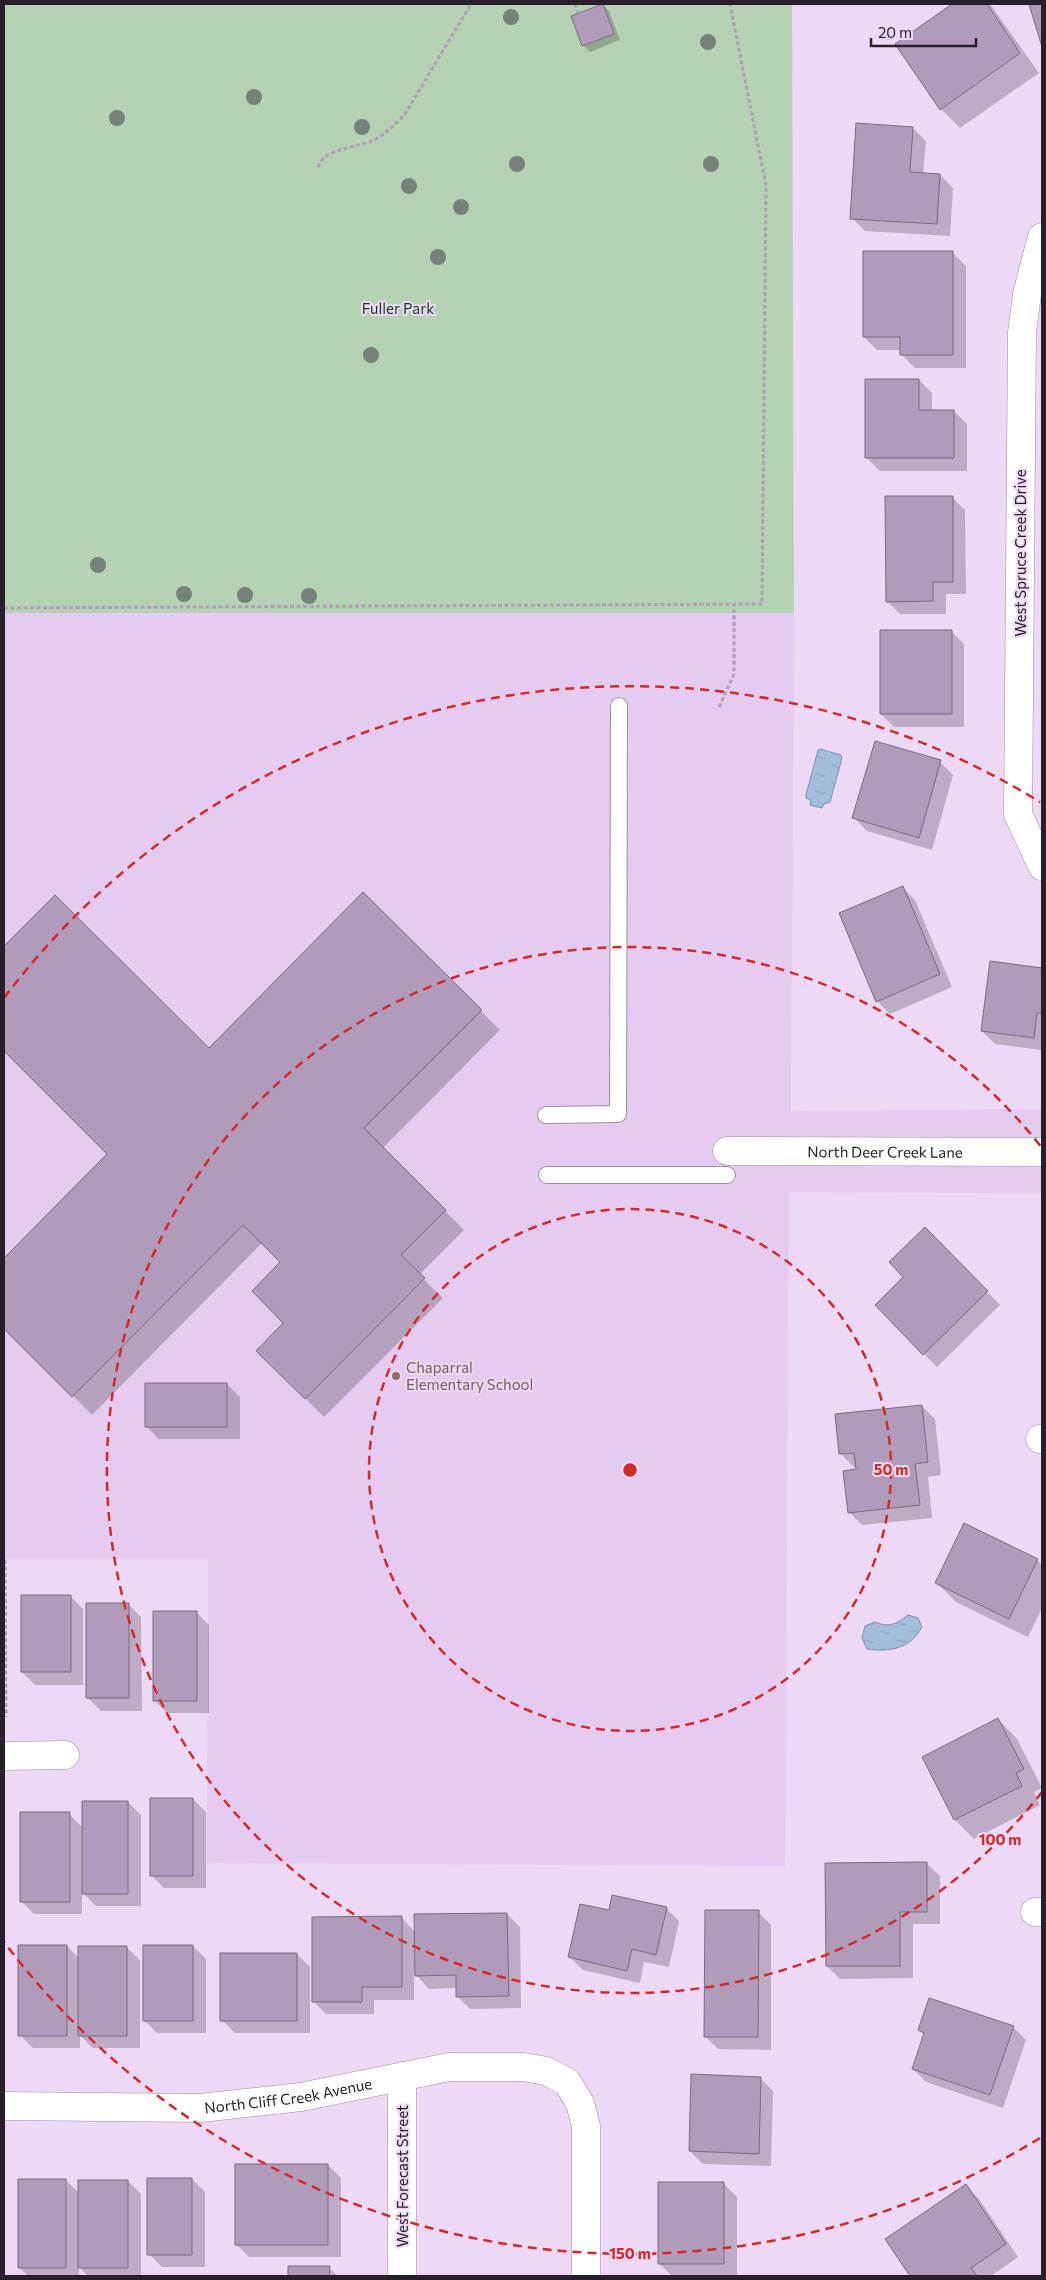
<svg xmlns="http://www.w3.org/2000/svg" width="1046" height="2280" font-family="Commissioner,sans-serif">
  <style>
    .built { fill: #e4cbef }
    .park { fill: #b6d2b5 }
    .water { fill: url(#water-ripples); stroke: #7e8fa8 }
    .shadow { fill: #0003 }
    .building { fill: #b19bbb; stroke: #7b6983 }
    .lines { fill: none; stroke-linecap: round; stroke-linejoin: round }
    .lane-casing { stroke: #9f8ca8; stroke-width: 18 }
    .street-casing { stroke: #9f8ca8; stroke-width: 29 }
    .path { stroke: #af9eb6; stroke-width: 3; stroke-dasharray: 4 2.5; stroke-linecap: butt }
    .lane { stroke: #fff; stroke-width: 16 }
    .street { stroke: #fff; stroke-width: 28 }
    .tree { fill: #748279 }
    .ring { fill: none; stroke: #d62828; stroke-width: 2.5; stroke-dasharray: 9 6 }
    .education-dot { fill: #8d6e63; stroke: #edd8f6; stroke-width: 2 }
    .labels { text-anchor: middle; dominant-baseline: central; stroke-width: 4; stroke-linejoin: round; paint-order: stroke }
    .park-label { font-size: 15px; fill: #113b12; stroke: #edd8f6 }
    .street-label { font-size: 15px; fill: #27202b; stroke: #edd8f6 }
    .education-label { font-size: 15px; fill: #785e54; stroke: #edd8f6; text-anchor: start }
    .centre { fill: #d62828; stroke: #edd8f6; stroke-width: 2.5 }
    .ring-label { font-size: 15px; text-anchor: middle; font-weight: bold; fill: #d62828; stroke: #edd8f6; stroke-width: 4; stroke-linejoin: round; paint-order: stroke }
  </style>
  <defs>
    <pattern id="water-ripples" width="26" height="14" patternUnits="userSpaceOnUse" patternTransform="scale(1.25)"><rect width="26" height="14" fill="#a4bfdd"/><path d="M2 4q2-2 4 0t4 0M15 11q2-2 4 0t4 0" fill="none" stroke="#8da4be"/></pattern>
  </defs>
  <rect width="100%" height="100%" fill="#edd8f6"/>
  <path class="built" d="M4,613H794L791,1111L1042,1109V1193L789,1192L785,1866L207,1863L208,1559H4Z"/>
  <path class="park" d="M4,4H792L794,613H4Z"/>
  <path class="water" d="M820,749L841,755L842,758L830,802L824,804L822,808L810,805L811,800L806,798V795L818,750Z
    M908,1615L918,1618L922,1627C910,1649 890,1652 867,1649L862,1638L865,1626L875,1622C890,1628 896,1624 908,1615Z"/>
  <path class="shadow" d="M954,4H990L1039,73L960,128L941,109L896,45Z
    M1030,4H1042V43Z
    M603,5L609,11L620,40L590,52L583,45Z
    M913,128L926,141L923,174L940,175L953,188L950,236L865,231L852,218Z
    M953,253L966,266V368H915L902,355V350H877L864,337Z
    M919,380L932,393V411H954L967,424V471H880L867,458Z
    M952,497L965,510L966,594H946V614H900L887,601Z
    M951,631L964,644V727H894L881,714Z
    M940,762L953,775L932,850L867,831L854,818Z
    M902,887L915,900L952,987L890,1014L877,1001Z
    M363,894L500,1030L383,1148L464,1230L419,1275L443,1298L324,1417L258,1351L285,1323L282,1262L262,1243L92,1415L4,1327V1259L108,1154L4,1049V948L55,896L209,1050Z
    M991,963L1042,969V1050L995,1044L982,1031Z
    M925,1228L1000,1305L937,1367L924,1354L905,1277Z
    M227,1384L240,1397V1439H159L146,1426Z
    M922,1406L935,1419L941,1475L928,1477L932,1518L862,1525L849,1512L857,1466L854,1467L841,1454Z
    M1037,1560L1042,1565V1608L1028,1637L956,1602L937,1583Z
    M70,1596L83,1609V1685H35L22,1672Z
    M128,1604L141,1617L142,1711H101L88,1698Z
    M196,1612L209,1625V1713H167L154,1700Z
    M998,1719L1017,1739L1042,1788L1034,1792L1040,1805L974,1839L955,1820L923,1757Z
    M193,1799L206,1812V1888H164L151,1875Z
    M128,1802L141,1815V1906H96L82,1892V1914H34L21,1901L69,1814L83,1828Z
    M926,1863L940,1876V1924H913V1978L840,1979L827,1966Z
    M666,1908L679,1921L669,1967L644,1962L640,1983L583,1970L570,1957L610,1911Z
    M758,1912L771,1925V2050L718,2049L705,2036Z
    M507,1914L520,1927L521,2008L470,2009L457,1996V1988L429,1989L414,1973V2000H374V2014H326L313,2001L401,1917L415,1932Z
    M67,1946L80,1959L126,1947L140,1960V2048H93L80,2035V2048H33L20,2035Z
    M193,1946L206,1959V2033H157L144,2020Z
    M297,1954L310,1967V2033H235L222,2020Z
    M1013,2027L1026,2040L1003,2108L926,2082L913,2069L925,2035L920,2030Z
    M760,2078L773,2091L771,2166L703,2164L690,2151Z
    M328,2165L341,2178V2257H249L236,2244Z
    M192,2179L205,2192V2267H162L149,2254Z
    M66,2180L80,2194L128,2181L141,2194V2276H88L79,2267V2276H28L20,2268Z
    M724,2184L737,2197V2276H672L659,2263Z
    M966,2186L979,2199L1018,2257L991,2276H911L886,2239Z
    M290,2267L329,2268L338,2276H290Z"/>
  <path class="building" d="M603,4L614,34L582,46L571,16Z
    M952,4H987L1020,53L940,110L895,44Z
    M1029,4H1042V47Z
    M856,123L913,127L910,172L940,174L937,224L850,219Z
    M863,251H953V355H900V337H863Z
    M865,379H919V410H954V458H865Z
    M885,496H953V582H933V601L886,602Z
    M880,630H952V714H880Z
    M875,741L941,760L919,838L852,818Z
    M903,886L940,974L876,1002L839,913Z
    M363,892L482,1010L364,1128L446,1210L401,1255L425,1278L305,1399L256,1351L283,1323L252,1291L280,1262L243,1225L72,1397L4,1329V1258L107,1154L4,1051V946L55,895L209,1048Z
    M990,961L1042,968V1013H1037L1034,1038L981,1031Z
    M925,1227L988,1291L923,1355L875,1305L903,1277L889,1262Z
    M145,1383H227V1427H145Z
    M922,1405L928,1462L915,1464L920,1505L848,1513L843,1471L856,1469L854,1453L839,1454L835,1414Z
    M964,1523L1038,1559L1009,1619L935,1583Z
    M21,1595H71V1672H21Z
    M86,1603H129V1698H86Z
    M153,1611H197V1701H153Z
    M998,1718L1024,1769L1016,1773L1022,1786L954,1820L922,1757Z
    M150,1798H193V1876H150Z
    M82,1801H128V1894H82Z
    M20,1812H70V1902H20Z
    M927,1862V1912H900V1966H826L825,1863Z
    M612,1895L667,1907L656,1955L632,1949L627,1971L568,1957L580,1904L609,1910Z
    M705,1910H759L758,2037H704Z
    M507,1913L509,1996L456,1997V1975L415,1976L414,1914Z
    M402,1916V1987H362V2002H312V1917Z
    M18,1945H67V2036H18Z
    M143,1945H193V2021H143Z
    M78,1946H127V2036H78Z
    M220,1953H297V2021H220Z
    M929,1998L1014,2026L990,2095L912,2069L924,2033L918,2030Z
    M691,2074L761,2077L759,2154L689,2151Z
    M235,2164H328V2245H235Z
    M147,2178H192V2255H147Z
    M18,2179H66V2268H18Z
    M78,2180H128V2268H78Z
    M658,2182H724V2264H658Z
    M966,2184L1006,2244L971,2268L977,2276H910L885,2239Z
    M288,2266H330L329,2276H288Z"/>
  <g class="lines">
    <g class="lane-casing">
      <path id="lane" d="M546,1115L618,1114L619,706
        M547,1175H727"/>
    </g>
    <g class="street-casing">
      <g id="street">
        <path d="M1042,237L1027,294L1022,333L1018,814L1042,866"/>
        <path id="s1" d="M727,1151L1042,1152"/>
        <path d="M1040,1439H1042"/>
        <path d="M4,1756L65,1755"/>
        <path d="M1035,1912H1042"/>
        <path id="s2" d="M4,2106L201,2108L301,2097L449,2067H524L546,2071L567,2082L580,2103L586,2126V2276"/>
        <path d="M402,2276V2076"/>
      </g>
    </g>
    <path class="path" d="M575,4L578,13
      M318,167C325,148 355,148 372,141C385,135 395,124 405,114L471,4
      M4,608L762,604L766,186L730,4
      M719,707L734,674V604
      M5,1560L6,1717"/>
    <use href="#lane" class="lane"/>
    <use href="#street" class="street"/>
  </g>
  <g class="tree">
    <circle cx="511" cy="17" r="8"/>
    <circle cx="708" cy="42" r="8"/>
    <circle cx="254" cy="97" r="8"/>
    <circle cx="117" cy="118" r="8"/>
    <circle cx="362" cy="127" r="8"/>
    <circle cx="517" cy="164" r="8"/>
    <circle cx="711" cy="164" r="8"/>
    <circle cx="409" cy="186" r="8"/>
    <circle cx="461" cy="207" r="8"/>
    <circle cx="438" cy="257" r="8"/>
    <circle cx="371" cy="355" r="8"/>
    <circle cx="98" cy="565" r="8"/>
    <circle cx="184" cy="594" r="8"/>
    <circle cx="245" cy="595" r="8"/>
    <circle cx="309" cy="596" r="8"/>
  </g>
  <g class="ring">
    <circle cx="630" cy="1470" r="261"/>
    <path d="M1042 1792A523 523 0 1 1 1042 1148"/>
    <path d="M1040 2138A784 784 0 0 1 4 1942M4 998A784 784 0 0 1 1040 802"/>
  </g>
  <circle class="education-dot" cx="396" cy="1376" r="5"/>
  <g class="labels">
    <g class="park-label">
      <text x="398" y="308">Fuller Park</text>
    </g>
    <g class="street-label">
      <text transform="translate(1020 553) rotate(-90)">West Spruce Creek Drive</text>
      <text stroke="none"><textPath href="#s1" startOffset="158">North Deer Creek Lane</textPath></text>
      <text stroke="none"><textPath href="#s2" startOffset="285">North Cliff Creek Avenue</textPath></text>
      <text transform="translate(402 2176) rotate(-90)">West Forecast Street</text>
    </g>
    <g class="education-label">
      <text x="406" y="1367">Chaparral<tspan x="406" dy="17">Elementary School</tspan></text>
    </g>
  </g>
  <circle cx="630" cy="1470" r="8" class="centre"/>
  <g class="ring-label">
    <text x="891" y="1475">50 m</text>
    <text x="1000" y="1845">100 m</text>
    <text x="630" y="2259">150 m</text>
  </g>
  <rect width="1046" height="2280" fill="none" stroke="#27202b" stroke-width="10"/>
  <path d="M871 38v8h105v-8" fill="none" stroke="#27202b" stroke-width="2.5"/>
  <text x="878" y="38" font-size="15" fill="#27202b" stroke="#edd8f6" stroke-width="4" paint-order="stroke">20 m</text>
</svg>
